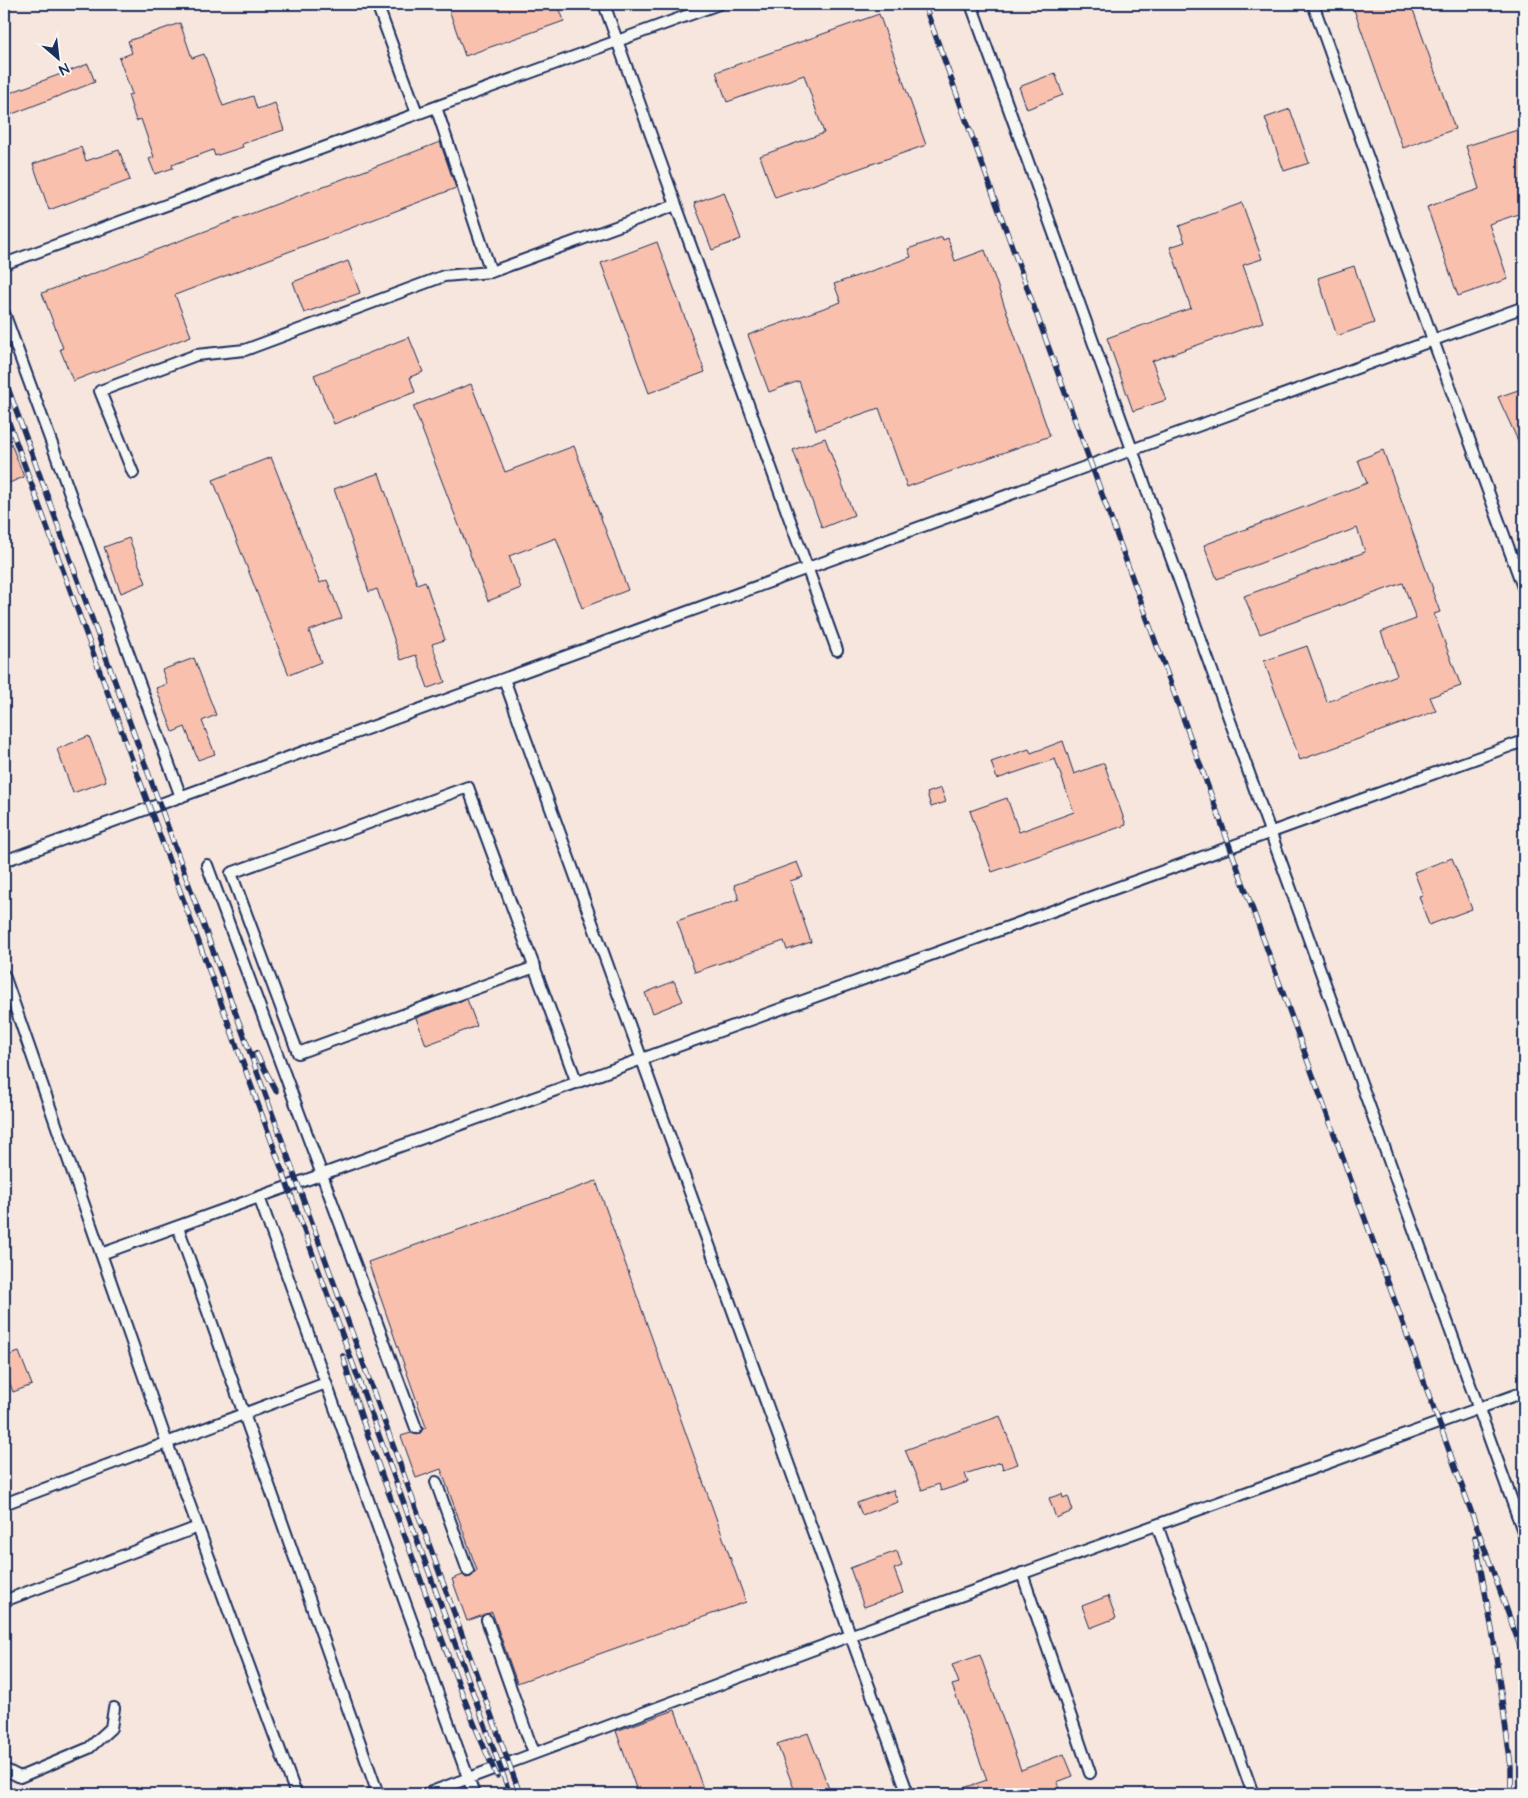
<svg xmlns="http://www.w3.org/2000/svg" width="1528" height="1798" font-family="'Architects Daughter',sans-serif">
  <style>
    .built { fill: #f7e6dd }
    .building { fill: #f8c0ad; stroke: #1b2f5e }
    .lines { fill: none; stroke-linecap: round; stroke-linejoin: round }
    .lane-casing { stroke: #1b2f5e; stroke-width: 14 }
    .lane { stroke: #f6f6f2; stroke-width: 10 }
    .rail-casing { stroke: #1b2f5e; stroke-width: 5.5 }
    .rail { stroke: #f6f6f2; stroke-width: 4; stroke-dasharray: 11; stroke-linecap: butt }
  </style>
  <rect width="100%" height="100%" fill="#f6f6f2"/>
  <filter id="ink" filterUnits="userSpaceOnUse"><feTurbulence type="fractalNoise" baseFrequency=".02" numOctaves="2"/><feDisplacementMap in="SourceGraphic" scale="10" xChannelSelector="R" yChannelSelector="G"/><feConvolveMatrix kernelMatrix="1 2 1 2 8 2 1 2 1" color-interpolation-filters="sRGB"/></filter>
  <g filter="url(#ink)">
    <path class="built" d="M4,4H1524V1794H4Z"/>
    <path class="building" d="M457,4H558L564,21L465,56L448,7Z
      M1352,4H1411L1455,129L1403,148Z
      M879,14L926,145L775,198L760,156L824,133L804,75L727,102L716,72Z
      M180,23L192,58L204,54L223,106L253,96L257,109L275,103L284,130L242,144L243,147L215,156L213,150L172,165L173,168L155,174L149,159L154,157L141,119L136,121L128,95L132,94L119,58L132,53L128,41Z
      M88,64L95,82L7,116L4,108V95Z
      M1055,73L1063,95L1027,109L1019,87Z
      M1290,109L1309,163L1284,171L1265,118Z
      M1524,128V212L1489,224L1508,279L1458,296L1427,207L1479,189L1466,146Z
      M440,142L456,188L175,295L191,336L73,381L60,349L63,348L42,293Z
      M81,147L86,161L119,150L130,180L49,210L33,164Z
      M724,192L741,239L712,250L694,203Z
      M1242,203L1262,259L1243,265L1263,322L1152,361L1166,400L1133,411L1107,338L1191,308L1170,247L1185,242L1179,226Z
      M942,237L943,240L948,238L955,261L985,250L1050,436L907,487L879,408L816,430L799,381L769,392L748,335L841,302L834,284L911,257L908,249Z
      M657,242L705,372L649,393L601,263Z
      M348,261L360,293L304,313L293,282Z
      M1354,266L1374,323L1337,336L1318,278Z
      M409,337L423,372L410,377L415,392L334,424L314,375Z
      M471,384L505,472L574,446L628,590L582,608L556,538L509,556L521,588L488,601L413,406Z
      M1524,388V454L1498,397Z
      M4,428H5L24,477L4,485Z
      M825,438L854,515L822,528L793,450Z
      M1383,450L1433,589L1432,590L1440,612L1434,614L1461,686L1430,697L1436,711L1300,760L1264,661L1307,646L1327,702L1397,675L1381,632L1416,619L1403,583L1260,634L1244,596L1365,552L1357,528L1217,579L1204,545L1367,483L1358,460Z
      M271,457L320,583L327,580L342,618L309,631L321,662L289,675L213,480Z
      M379,473L417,584L425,581L445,640L432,644L445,682L428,688L416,655L401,660L377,589L369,592L334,489Z
      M129,538L146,583L121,593L104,547Z
      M194,658L216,715L202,721L215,754L198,760L185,727L173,732L156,688L167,684L162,670Z
      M89,736L106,781L73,793L57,749Z
      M1063,741L1074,774L1104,763L1126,825L992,872L970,811L1007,798L1019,832L1074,812L1055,759L997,779L991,762L1029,749L1031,753Z
      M941,788L946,802L931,807L927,793Z
      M1452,858L1472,909L1429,925L1419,896L1423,895L1414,872Z
      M797,862L803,877L790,881L811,942L787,950L784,941L695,972L677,921L739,899L734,885Z
      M674,981L683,1001L653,1013L645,993Z
      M467,999L477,1026L426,1045L416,1018Z
      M596,1181L746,1602L517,1683L492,1612L467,1621L452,1579L463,1575L466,1578L471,1577L477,1570L441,1469L416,1478L401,1436L411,1433L418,1435L423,1429L426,1427L368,1262Z
      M19,1352L32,1385L13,1392L4,1367V1357Z
      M1000,1416L1018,1464L1003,1469L1001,1462L965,1474L968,1482L941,1491L939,1484L922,1490L905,1450Z
      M893,1490L898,1502L862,1515L857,1503Z
      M1062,1494L1063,1498L1068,1496L1073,1511L1056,1518L1049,1498Z
      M897,1551L902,1566L894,1569L903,1593L864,1607L850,1568Z
      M1108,1596L1116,1618L1090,1628L1082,1606Z
      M980,1655L1021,1770L1064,1754L1073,1776L1057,1782L1061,1794H953L952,1792L987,1780L952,1685L959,1683L952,1665Z
      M675,1710L705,1794H638L616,1731Z
      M808,1733L831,1794H796L777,1744Z"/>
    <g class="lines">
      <g class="lane-casing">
        <path id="lane" d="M377,4L417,113
          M971,4L1524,1534
          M1313,4L1433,340L1524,590
          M436,107L491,272L676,205L604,4
          M676,205L837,650
          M4,264L719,4
          M4,313L181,797
          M133,473L100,391L196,355L245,350L444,276L491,272
          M504,679L908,1794
          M4,861L1524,307
          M207,865L416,1428
          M535,967L298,1053L231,873L468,787L577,1083
          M4,975L167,1443L296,1794
          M259,1197L474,1794
          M178,1227L378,1794
          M101,1254L1524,741
          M436,1482L468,1571
          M4,1504L326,1383
          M1157,1525L1253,1794
          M1022,1573L1090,1773
          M4,1601L198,1527
          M487,1620L530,1743L535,1753
          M4,1769L20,1777L89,1748L111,1728L114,1708
          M426,1794L852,1635L1524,1392"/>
      </g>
      <use href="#lane" class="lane"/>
      <g class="rail-casing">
        <path id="rail" d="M924,4L1524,1657
          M4,377L520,1794
          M4,409L510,1794
          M256,1053L276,1091
          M343,1356C362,1427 390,1495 415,1564C441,1635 465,1708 497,1776
          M1475,1537L1494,1641L1511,1767V1794"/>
      </g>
      <use href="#rail" class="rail"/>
    </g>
  </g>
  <rect width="1528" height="1798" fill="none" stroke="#f6f6f2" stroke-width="20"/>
  <rect x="10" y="10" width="1508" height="1778" fill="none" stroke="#1b2f5e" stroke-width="2" filter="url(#ink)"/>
  <g transform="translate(58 58) rotate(152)" stroke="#f6f6f2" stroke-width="4" paint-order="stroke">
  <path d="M0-4L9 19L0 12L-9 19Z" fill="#1b2f5e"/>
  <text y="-8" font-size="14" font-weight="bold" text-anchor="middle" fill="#1b2f5e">N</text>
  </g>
</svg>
